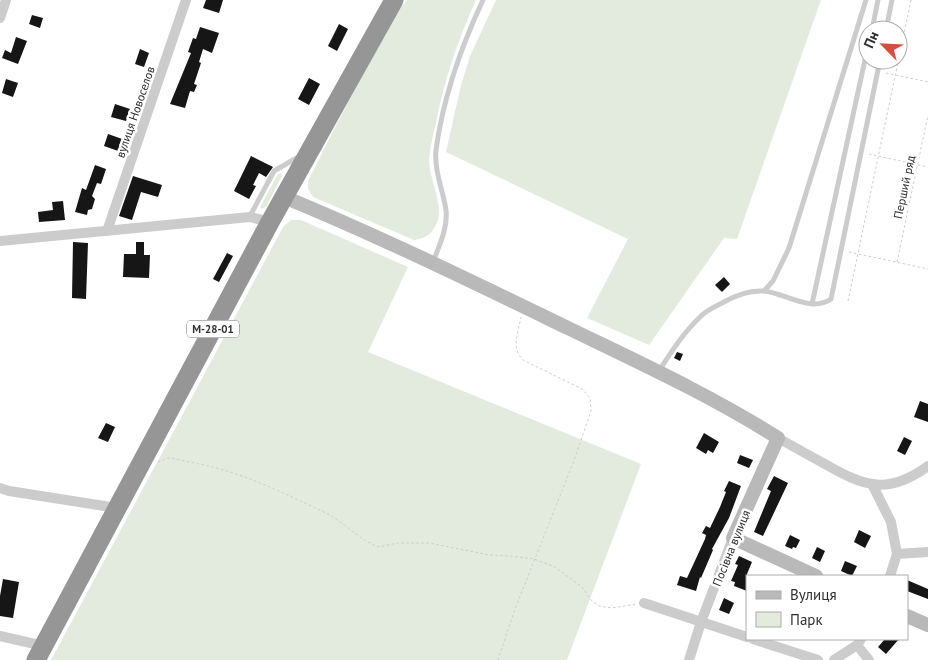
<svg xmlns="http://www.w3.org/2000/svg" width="928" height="660" font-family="'PT Sans',sans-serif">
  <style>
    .green { fill: #e3ebde }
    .building { fill: #161616 }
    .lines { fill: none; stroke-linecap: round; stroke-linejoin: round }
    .path { stroke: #ccc; stroke-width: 1; stroke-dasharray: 2.5 2.5; stroke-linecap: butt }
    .lane { stroke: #ccc; stroke-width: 5 }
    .street { stroke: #ccc; stroke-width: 10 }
    .secondary { stroke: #b9b9b9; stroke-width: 14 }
    .highway { stroke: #969696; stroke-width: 19 }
    .labels { text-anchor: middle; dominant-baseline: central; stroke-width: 5; stroke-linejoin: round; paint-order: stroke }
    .shield { fill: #fff; stroke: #6d6d6d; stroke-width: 1 }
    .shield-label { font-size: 11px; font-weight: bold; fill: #2f2f2f }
    .street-label { font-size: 12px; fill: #2f2f2f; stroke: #fff }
  </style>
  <rect width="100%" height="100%" fill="#fff"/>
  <path class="green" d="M407,0H476C458,40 444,80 436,123C433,135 430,148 429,160C429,178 443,204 438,220C434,232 426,239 414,240L313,197L308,189V181L333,131L394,16Z
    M496,0H821L737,239L724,238L649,345L587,318L628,239L446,152L461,85L470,56Z
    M281,173L282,176L266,207L261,209L260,207L278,174Z
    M291,220H301L408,267L368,352L641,464L567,660H51L283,227Z"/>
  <path class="building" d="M206,0H223L219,13L203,8Z
    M32,15L43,18L40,28L29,24Z
    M339,24L348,29L337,51L328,46Z
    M200,27L219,33L212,53L203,49L199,62L201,63L194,84L197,85L194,92L190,91L185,108L170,104L191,53L188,52L193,38L196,39Z
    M16,37L27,41L18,64L2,58L5,50L11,53Z
    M140,49L149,53L144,67L135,64Z
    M309,78L320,84L309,105L298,99Z
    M6,79L18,83L13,97L2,93Z
    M115,104L130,109L126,121L111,117Z
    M108,134L125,140L121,152L104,146Z
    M251,156L273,167L266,177L259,173L253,185L256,186L249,199L234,191Z
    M95,165L106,169L101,184L97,183L92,196L95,199L92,209L88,210L87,215L75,212L82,188L86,190Z
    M133,176L162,185L158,197L141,192L132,220L119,216Z
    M63,201L65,220L39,222L38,212L53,210L52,202Z
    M73,242L88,243L86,299L72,298Z
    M136,242H144V255H150L149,278L123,277L124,254H136Z
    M227,253L233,256L219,282L213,279Z
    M724,277L730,284L722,292L715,285Z
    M677,352L683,354L680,361L674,358Z
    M920,401L928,404V422L914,417Z
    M106,423L115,427L108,442L98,438Z
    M704,433L719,442L713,453L708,450L706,454L696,448Z
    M904,437L912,441L905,455L897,451Z
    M740,455L753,460L749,468L737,463Z
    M774,476L788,483L763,536L754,532L771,491L767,489Z
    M729,481L741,486L729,518L712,549L713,550L701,578L700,577L696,591L677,585L680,576L687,578L705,539L706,535L702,533L706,526L710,528L720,507L726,492L724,491Z
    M859,530L871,536L865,548L854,542Z
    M790,535L800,540L796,548L793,547L792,549L785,546Z
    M817,547L825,551L820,562L812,558Z
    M739,556L752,562L747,574V591L734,586L735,582L731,581L738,565L735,564Z
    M845,561L857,566L852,576L841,571Z
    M3,579L19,582L13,618L0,616V596Z
    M907,580L928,589V599L907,591Z
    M724,598L734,603L729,614L719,610Z
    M885,639H899L886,654L878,647Z"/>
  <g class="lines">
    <path class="path" d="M886,73L928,82
      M869,154L928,167
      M849,252L928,269
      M897,262L928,115
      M848,301L911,0
      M158,462L167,458H171C194,463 217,467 239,475C268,485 296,499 324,512C343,521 359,540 379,547L397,543H429L490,555L509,556L534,559L555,567L582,587L591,600L599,606L612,608L636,604
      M498,660L515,609L573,463L591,411L590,398L582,389L523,360C511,348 518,333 521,317"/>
    <path class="lane" d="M872,30L878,0
      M886,30L892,0
      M250,216L274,171L300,156
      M433,262C439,246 448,228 446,210C443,190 434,171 436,150C443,98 461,47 483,0
      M764,291L773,281L789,248L866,0
      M812,304L868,46
      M659,371C671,352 684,332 701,316C707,310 716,306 724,302C736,295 749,290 764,291C785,293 811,313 831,299L880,60"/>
    <path class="street" d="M0,18L6,0
      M107,231L186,0
      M0,241L250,217L270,222
      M778,438C794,447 810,456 825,464C865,487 888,495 928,466
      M872,484L891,522L897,554L890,576
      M0,488L9,491L117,508
      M897,554L928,552
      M644,603L747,637
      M0,636L44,646
      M753,639L818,660
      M857,645L869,660
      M689,660L701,622L733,538
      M834,660L857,645L861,639"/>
    <path class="secondary" d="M284,197C381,237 475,283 570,329C640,363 712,396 778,438L733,538L816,576
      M907,616L928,625"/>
    <path class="highway" d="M36,660L270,222L394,0"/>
  </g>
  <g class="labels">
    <rect class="shield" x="187" y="320.5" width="52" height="17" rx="4"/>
    <g class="shield-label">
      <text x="213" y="329">М-28-01</text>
    </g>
    <g class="street-label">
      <text transform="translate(135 112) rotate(-71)">вулиця Новоселов</text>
      <text transform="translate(904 187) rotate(-78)">Перший ряд</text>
      <text transform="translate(731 548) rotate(-68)">Посівна вулиця</text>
    </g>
  </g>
  <rect x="746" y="575" width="162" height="65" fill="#ffffff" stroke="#acacac"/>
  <rect x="756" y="591" width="25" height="8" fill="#b9b9b9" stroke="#acacac"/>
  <text x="790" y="600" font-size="15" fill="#2f2f2f">Вулиця</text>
  <rect x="756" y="612" width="25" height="15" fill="#e3ebde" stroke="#acacac"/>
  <text x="790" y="625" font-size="15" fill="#2f2f2f">Парк</text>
  <g transform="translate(883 45) rotate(294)"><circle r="24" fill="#ffffff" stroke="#acacac"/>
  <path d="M0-4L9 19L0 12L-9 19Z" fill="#d84c3f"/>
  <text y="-8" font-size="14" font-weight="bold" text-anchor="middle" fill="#2f2f2f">Пн</text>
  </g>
</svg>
